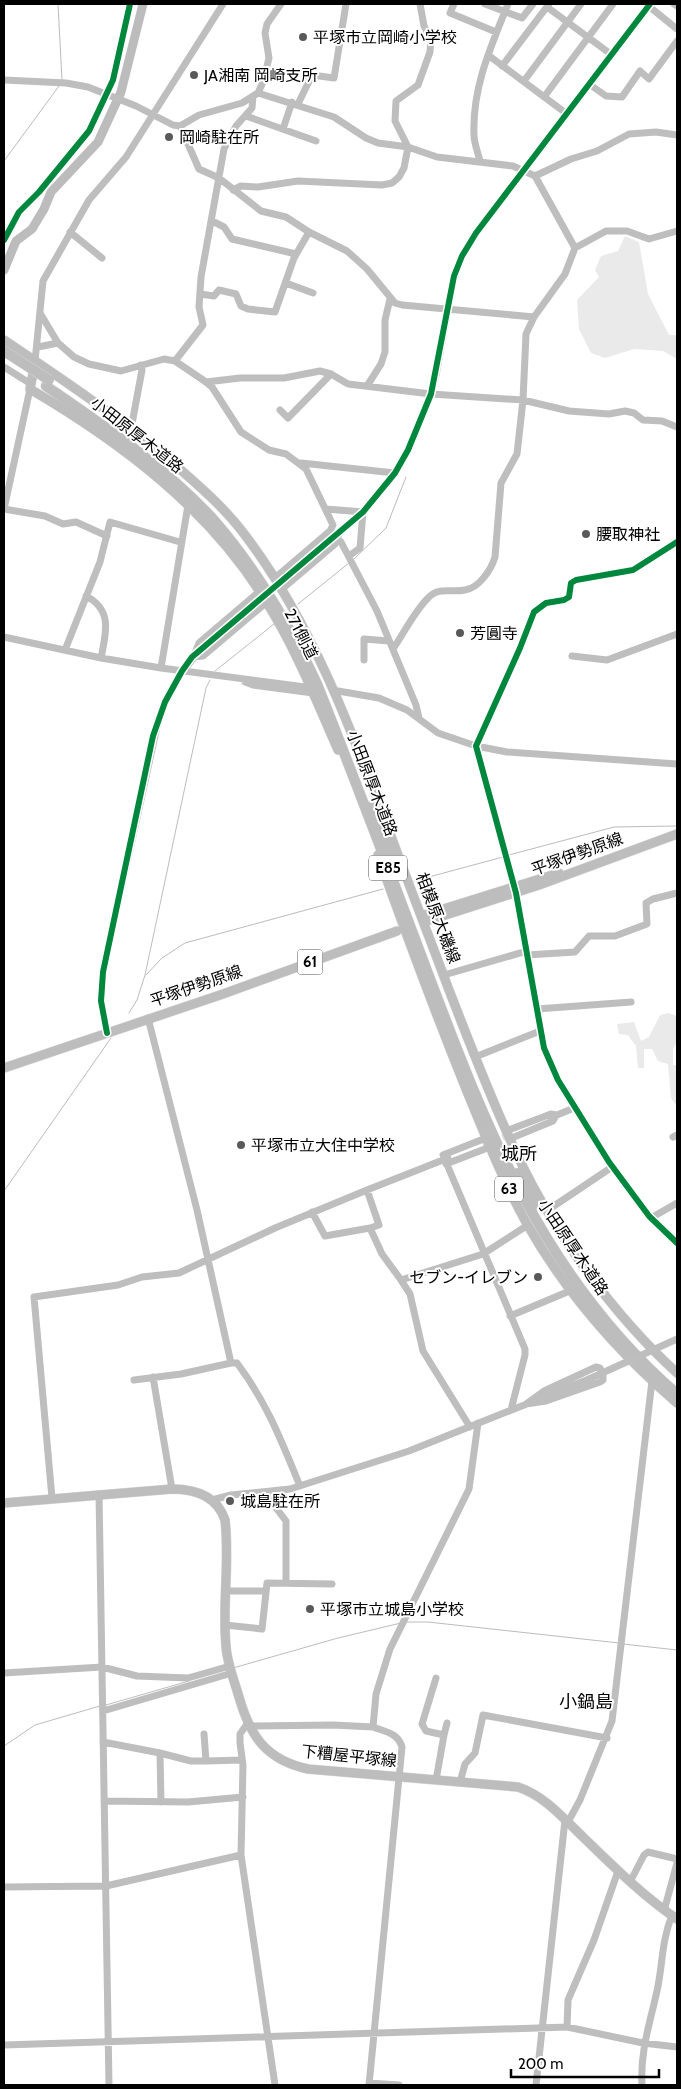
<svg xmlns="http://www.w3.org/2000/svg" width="681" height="2089" font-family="Cabin,'Noto Sans JP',sans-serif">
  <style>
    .green { fill: #eaeaea }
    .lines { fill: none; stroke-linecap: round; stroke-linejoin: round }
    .stream { stroke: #bcbcbc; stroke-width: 1 }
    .river { stroke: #bcbcbc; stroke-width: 9 }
    .minor-tunnel { stroke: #d9d9d9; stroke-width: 7; stroke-dasharray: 7 3.5; stroke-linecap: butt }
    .major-casing { stroke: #dbdbdb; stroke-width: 10 }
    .highway-casing { stroke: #dbdbdb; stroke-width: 11 }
    .minor { stroke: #bebebe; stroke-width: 7 }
    .major { stroke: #bdbdbd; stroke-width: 9 }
    .highway { stroke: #bdbdbd; stroke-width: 10 }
    .highway-bridge-casing { stroke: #dbdbdb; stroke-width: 11; stroke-linecap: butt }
    .minor-bridge { stroke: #bebebe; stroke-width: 7 }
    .highway-bridge { stroke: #bdbdbd; stroke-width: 10 }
    .cycleway-casing { stroke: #fff; stroke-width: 9 }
    .cycleway { stroke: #00873e; stroke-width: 6 }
    .poi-dot { fill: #595959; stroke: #fff; stroke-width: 2 }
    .labels { text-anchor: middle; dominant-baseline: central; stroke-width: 4; stroke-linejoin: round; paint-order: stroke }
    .shield { fill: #fff; stroke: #4c4c4c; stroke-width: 1 }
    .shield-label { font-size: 15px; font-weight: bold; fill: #000 }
    .poi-label { font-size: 16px; fill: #000; stroke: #fff; text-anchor: start }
    .street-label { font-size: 16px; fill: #000; stroke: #fff }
    .neighbourhood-label { font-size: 18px; fill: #000; stroke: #fff }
  </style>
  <rect width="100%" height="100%" fill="#fff"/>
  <path class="green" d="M625,236L639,242L648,294L669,335H677V359L663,351L634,349L605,358L591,353L579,329L577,300L599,277L595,270L601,256L618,251Z
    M668,1013L677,1016V1041L673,1049V1065H677V1103L675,1104L671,1098L668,1064L658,1061L652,1049H644V1068H638L636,1046L628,1035L619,1034L617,1024L634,1022L641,1041L649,1037L660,1015Z"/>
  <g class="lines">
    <path class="stream" d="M58,4L62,80
      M4,161L59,86
      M354,559L386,528L406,477
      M298,604L349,563
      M215,671L274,624
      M509,855L614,827L677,826
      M414,881L503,857
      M146,975L162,958L185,943L383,889
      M129,1013L137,1000L145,975L206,688L210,680
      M4,1191L111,1038
      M407,1622H428L619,1643
      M623,1644L677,1650
      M233,1668L338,1638L401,1623
      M106,1705L189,1681
      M4,1746L35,1725L100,1706"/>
    <path class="river" d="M4,270L16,241L32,229L44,209L51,192L98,142L121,92L143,4"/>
    <path class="minor-tunnel" d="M265,595L286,577
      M483,1145L511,1134"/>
    <g class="major-casing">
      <path id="major" d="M4,340C62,379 120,418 173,463C199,486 224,507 245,535C313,625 352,731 391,836C410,888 430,939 449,990C468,1039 487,1089 509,1137C546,1222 609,1311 677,1373
        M35,363L30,389C122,443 211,510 267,603C296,649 316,700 338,750
        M378,855C406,934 435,1012 466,1089C485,1135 503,1181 527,1224C565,1291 619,1353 677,1403
        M421,916L559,873
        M430,920L539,885L677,834
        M4,1068L223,994L397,931
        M4,1503L172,1489C196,1489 217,1496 225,1520C230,1562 222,1604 226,1646C227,1663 234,1680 239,1697C250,1736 266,1760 308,1769L518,1787C545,1796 563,1818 584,1838C614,1867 643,1896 677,1919"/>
    </g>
    <g class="highway-casing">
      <path id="highway" d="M46,386C104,426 164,466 212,518C256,568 289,624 317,684C355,779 391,875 427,971C487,1130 544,1279 677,1394
        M372,806L392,858
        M518,1173L534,1205"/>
    </g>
    <path class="minor" d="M454,4L450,13L496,32
      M485,4L522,18L533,4
      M646,4L677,29
      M674,4L677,6
      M547,7L612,55
      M488,55L567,114
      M502,66L549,4
      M4,80L66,83L88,87L136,106L173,125L180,126L199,115L242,103L258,93L263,82L269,58L265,33L267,24L281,4
      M524,81L581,4
      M589,84L606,96L622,97L640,71L649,79L677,41
      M258,93L334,117L366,138L378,143L408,147L437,157L513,166L535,176L575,248L565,274L534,317L526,334L523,400L517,454L501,483L495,557C491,570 479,588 465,590C451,593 439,586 428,598C414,612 404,633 393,649
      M544,97L613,4
      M298,104L312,75L334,78L346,4
      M246,116L316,141
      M180,126L199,169L219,178L261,211L286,217L309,232L347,251L367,269L395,303L402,305L534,317
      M283,129L292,102
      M480,161C478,153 474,143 474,135C472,88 491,46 508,4
      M535,176L571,159L597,151L629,134L656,132L677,135
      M233,190L241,186L258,187L298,181L382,185L392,183L399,177L404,168L408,147L395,121L396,101L418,85L430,52L431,39L424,26L420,4
      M212,221L224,227L232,239L296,254
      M70,232L102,258
      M575,248L606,231H627L649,239L677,231
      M286,283L313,293
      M200,294L214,296L219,290L236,294L241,306L248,309L275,312L294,258L309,232
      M40,313L58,343L74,357L89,364L121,371L164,359L175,361L206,382L212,387L241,432L269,450L286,454L306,469L333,525L330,531L275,578
      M38,347L58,343
      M35,361L43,281L89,200L126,157L223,4
      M175,361L203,325L199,307L201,277L224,149L236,126L252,108L253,96
      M4,367L31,384
      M206,382L240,378H284L320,371L331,374L348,384L431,394L523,400L569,411L609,414L625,411L634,413L643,420L662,421L677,427
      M367,386L381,364L385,352V320L390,299
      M280,410L288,418L331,374
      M131,429L142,370L141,365
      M301,463L395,473
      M4,509L30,389
      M4,509L45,516L63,524L76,522L107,536
      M326,509L363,512L360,548L349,556
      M341,542L377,611L416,705L419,718
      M677,542L633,570L576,580L571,583L569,597L564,600L546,603L534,612L520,648L476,746L516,893L544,1048L558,1080L609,1162L649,1216L677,1243
      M286,577L363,512L395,473L408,450L431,394L436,375L454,276L462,256L476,233L650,4
      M282,589L335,544L340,532
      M86,596C113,610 106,633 101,658
      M4,637L101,658L161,668L305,687
      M65,650L100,562L110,522L180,542
      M194,655L199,643L260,591
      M572,656L607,660L677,634
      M192,657L203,656L267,602
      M364,660V639L389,641
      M161,668L188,505
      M245,682L253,685L313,693
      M338,691L379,698L407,710L438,733L476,746L507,752L677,764
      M527,955L575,952L589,936H615L647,924L646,903L653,899L677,893
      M444,975L527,951
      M537,1009L631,1002
      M148,1018L197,1210L231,1363H237C267,1403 281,1440 300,1486
      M107,1033L101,1001L103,972L159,718C180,660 212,640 257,601
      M475,1057L540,1031
      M552,1117L574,1108
      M506,1131L551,1114L556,1115L553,1121L509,1139
      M673,1137L677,1135
      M486,1138L443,1155L525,1349V1355L511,1410
      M446,1164L490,1147
      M367,1190L448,1158
      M548,1210L612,1167
      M312,1212L325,1236L370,1228
      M651,1218L677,1203
      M510,1316L572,1290
      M596,1367L600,1368L603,1374V1380L600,1382L546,1401L526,1404L544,1391Z
      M153,1377L172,1489
      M134,1380L181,1374L231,1363
      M470,1427L423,1351L410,1294L401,1280L483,1254L528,1225
      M264,1492L286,1521V1583
      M99,1494L109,2085
      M52,1498L34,1297L118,1285L142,1277L179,1273L275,1228L367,1190L379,1225L370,1228L382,1254L401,1280
      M212,1500L231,1495L290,1489L409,1451L589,1379
      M225,1591H266
      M225,1625L262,1629L267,1583L332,1584
      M4,1673L102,1667L137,1676L188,1678L230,1666
      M436,1678L422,1724L426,1731L444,1735L436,1780
      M103,1711L232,1673
      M247,1724L240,1734V1743L243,1765L241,1855L275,2085
      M249,1726L333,1725L373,1727
      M204,1734L206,1761L242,1760
      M444,1735L447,1723
      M103,1742L160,1753L161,1802
      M160,1753L191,1761H206
      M460,1782L465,1764L475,1753L483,1715L607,1738
      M104,1801L188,1802L243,1797
      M568,1822L580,1800L612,1721L652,1381
      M630,1882L644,1855L648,1852L677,1859
      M4,1887L106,1886L241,1855
      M664,1911L677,1863
      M567,2027L568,2000L594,1940L618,1871
      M4,2045L567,2027L643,2043L677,2047
      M369,2083L399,2085
      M369,2085L402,1747C398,1733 386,1732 373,1727L376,1694L390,1649L469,1489L478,1423
      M536,2085L565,1820
      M642,2085C640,2051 650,2023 657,1991C663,1964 661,1943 672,1915"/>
    <use href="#major" class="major"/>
    <use href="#highway" class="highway"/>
    <g class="highway-bridge-casing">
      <path id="highway-bridge" d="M4,351L49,380"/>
    </g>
    <path class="minor-bridge" d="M589,1379L677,1339"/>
    <use href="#highway-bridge" class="highway-bridge"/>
    <g class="cycleway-casing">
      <path id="cycleway" d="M4,240L19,212L39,192L89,131L113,80L130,4
        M677,542L633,570L576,580L571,583L569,597L564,600L546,603L534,612L520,648L476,746L516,893L544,1048L558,1080L609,1162L649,1216L677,1243
        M107,1033L101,1001L103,972L153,736L165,702L182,671L192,657L363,512L395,473L408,450L431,394L454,276L462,256L476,233L650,4"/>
    </g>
    <use href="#cycleway" class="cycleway"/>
  </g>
  <g class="poi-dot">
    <circle cx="303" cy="37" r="5"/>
    <circle cx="194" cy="75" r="5"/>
    <circle cx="169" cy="137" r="5"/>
    <circle cx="586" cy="534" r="5"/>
    <circle cx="460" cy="633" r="5"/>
    <circle cx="241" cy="1145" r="5"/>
    <circle cx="538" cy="1277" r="5"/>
    <circle cx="230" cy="1501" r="5"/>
    <circle cx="310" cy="1609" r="5"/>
  </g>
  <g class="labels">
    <g class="shield">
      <rect x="369" y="855.5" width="38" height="25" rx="4"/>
      <rect x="297.5" y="949.5" width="25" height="25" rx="4"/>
      <rect x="495" y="1176.5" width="28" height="25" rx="4"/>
    </g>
    <g class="shield-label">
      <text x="388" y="868">E85</text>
      <text x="310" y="962">61</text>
      <text x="509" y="1189">63</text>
    </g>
    <g class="poi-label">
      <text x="313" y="37">平塚市立岡崎小学校</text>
      <text x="204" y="75">JA湘南 岡崎支所</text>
      <text x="179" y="137">岡崎駐在所</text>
      <text x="596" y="534">腰取神社</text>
      <text x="470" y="633">芳圓寺</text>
      <text x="251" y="1145">平塚市立大住中学校</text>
      <text x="528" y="1277" text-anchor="end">セブン-イレブン</text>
      <text x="240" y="1501">城島駐在所</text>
      <text x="320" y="1609">平塚市立城島小学校</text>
    </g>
    <g class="street-label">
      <text transform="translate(137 435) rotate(38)">小田原厚木道路</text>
      <text transform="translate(301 634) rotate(63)">271側道</text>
      <text transform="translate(372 783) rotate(69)">小田原厚木道路</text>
      <text transform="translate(577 854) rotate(-20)">平塚伊勢原線</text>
      <text transform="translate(438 918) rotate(69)">相模原大磯線</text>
      <text transform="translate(196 986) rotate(-19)">平塚伊勢原線</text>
      <text transform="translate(573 1247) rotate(56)">小田原厚木道路</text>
      <text transform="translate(349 1756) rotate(6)">下糟屋平塚線</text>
    </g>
    <g class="neighbourhood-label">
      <text x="519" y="1154">城所</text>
      <text x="586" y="1702">小鍋島</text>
    </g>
  </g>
  <rect width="681" height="2089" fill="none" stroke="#000000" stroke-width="10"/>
  <path d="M511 2069v8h148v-8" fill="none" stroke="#000000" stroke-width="2.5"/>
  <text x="518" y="2069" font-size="15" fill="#000000" stroke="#ffffff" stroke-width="4" paint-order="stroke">200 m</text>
</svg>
